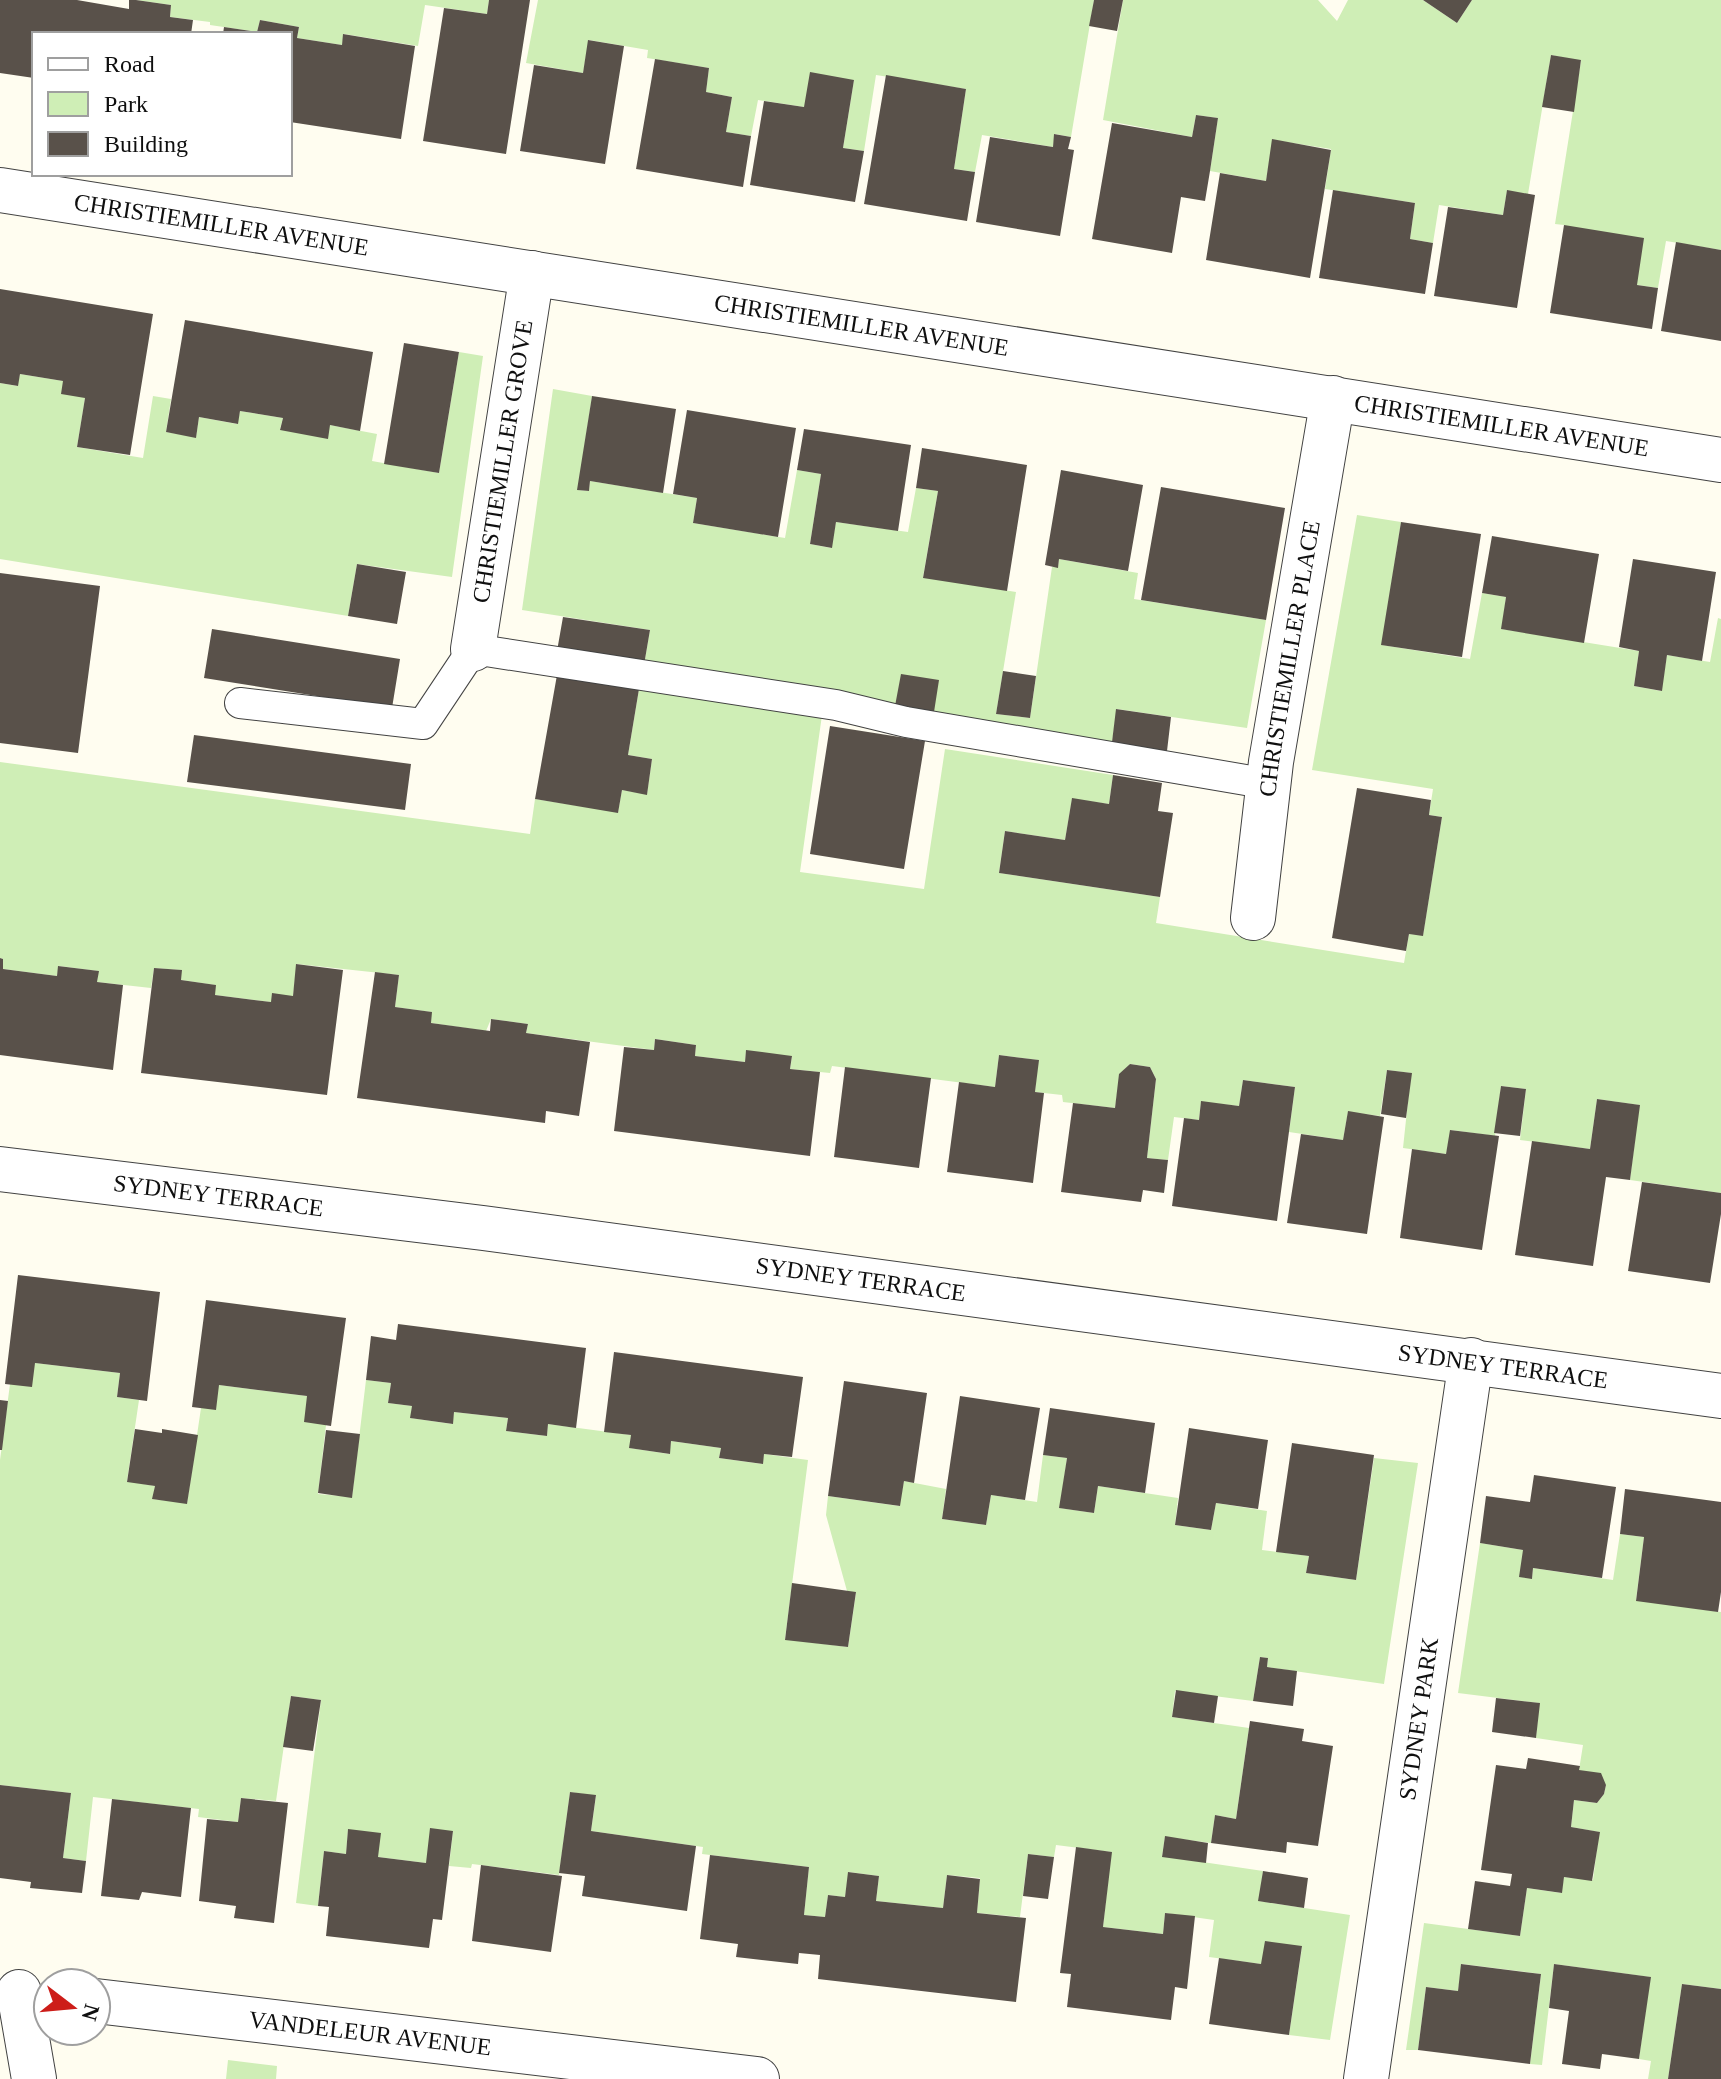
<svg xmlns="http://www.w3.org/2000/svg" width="1721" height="2079" font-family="Georgia,serif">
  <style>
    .green { fill: #cfeeb6 }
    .building { fill: #59514a }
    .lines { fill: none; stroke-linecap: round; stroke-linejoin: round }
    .lane-casing { stroke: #424242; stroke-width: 32 }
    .street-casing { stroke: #424242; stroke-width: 46 }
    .lane { stroke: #fff; stroke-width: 30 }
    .street { stroke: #fff; stroke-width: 44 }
    .labels { text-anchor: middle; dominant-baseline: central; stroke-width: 8; stroke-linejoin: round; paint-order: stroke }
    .street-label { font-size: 24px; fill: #0f0f0f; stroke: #fff }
  </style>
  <rect width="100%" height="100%" fill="#fffdf0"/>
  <path class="green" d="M136,0H489L487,14L425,5L418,46L344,34L342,45L297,38L299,27L260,20L257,32L210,25V22L170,17L171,5Z
    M538,0H1094L1071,137L1055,134L1053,147L982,135L975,172L954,169L966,89L876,75L864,151L843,148L854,80L804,107L758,100L751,136L726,132L732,97L706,92L709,68L647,58L648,50L589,40L583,73L526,63Z
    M1123,0H1318L1337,21L1348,0H1423L1457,23L1472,0H1721V250L1666,241L1658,288L1637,285L1564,225L1555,224L1581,61L1551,55L1528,194L1507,191L1503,215L1439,205L1433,243L1410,239L1415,203L1325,189L1331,149L1273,140L1266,181L1210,171L1218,118L1196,115L1192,137L1103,120Z
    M459,352L483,356L452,577L357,564L348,616L0,559V383L17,386L20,374L63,381L85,398L77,447L143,458L153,396L171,399L166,432L196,437L199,417L237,424L240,411L283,418L280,429L330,425L377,434L372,461L439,473Z
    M553,389L592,396L578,490L589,491L590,481L697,498L693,523L785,538L797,470L821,474L810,544L831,548L836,522L908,532L916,488L938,491L923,577L1016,592L996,714L1030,718L1052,567H1058L1059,559L1138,573L1134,599L1266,620L1247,728L1117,709L1112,742L644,665L650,630L522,610Z
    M1357,515L1401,522L1382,645L1470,659L1482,593L1506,597L1502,629L1639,651L1634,686L1661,691L1667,655L1710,662L1718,618L1721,619V1193L1630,1180L1639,1105L1597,1099L1590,1149L1520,1140L1526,1089L1501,1086L1495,1136L1451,1130L1446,1154L1403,1148L1411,1073L1387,1070L1380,1116L1348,1112L1343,1140L1289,1132L1295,1087L1243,1080L1239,1106L1201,1102L1199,1120L1174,1117L1168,1160L1147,1158L1156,1079L1150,1067L1130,1064L1120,1074L1115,1108L1063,1102L1062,1095L1035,1092L1038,1060L999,1055L995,1087L832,1066L830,1073L790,1069L792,1057L746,1051L745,1062L695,1056L696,1045L655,1039L654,1050L526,1033L528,1024L491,1019L486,1031L431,1023V1012L395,1007L399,975L297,964L293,996L271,1002L215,995V985L181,980V970L154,968L151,988L97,982L98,971L59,966L57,976L3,969V959L0,958V762L530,834L535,799L618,812L622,790L647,794L652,759L628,755L639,689L822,715L800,872L924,889L945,749L1113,775L1109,804L1072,799L1065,840L1005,831L999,873L1160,897L1156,923L1404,963L1409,934L1423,935L1442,817L1429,815L1433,789L1312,770Z
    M35,1363L120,1373L117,1397L139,1400L127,1481L155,1486L153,1499L187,1503L201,1408L219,1385L307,1396L326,1425L318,1494L352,1497L366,1380L391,1383L388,1403L412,1406L411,1418L452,1424L454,1412L508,1418L506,1431L547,1436L548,1424L631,1435L630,1448L669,1454L671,1441L721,1448L719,1458L762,1464L764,1454L808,1460L785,1639L848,1647L856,1593L847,1591L826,1515L828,1496L899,1506L904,1481L946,1489L942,1519L986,1525L991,1495L1037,1502L1043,1455L1067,1458L1060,1508L1094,1513L1098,1486L1178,1498L1175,1525L1211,1530L1216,1503L1267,1511L1262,1550L1309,1556L1306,1573L1356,1580L1374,1458L1418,1463L1384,1684L1267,1667L1268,1658L1260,1657L1253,1701L1175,1691L1172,1717L1249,1728L1236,1819L1215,1815L1211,1843L1165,1837L1162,1856L1263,1871L1259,1901L1350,1915L1330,2040L1289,2035L1302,1947L1261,1964L1209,1957L1214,1920L1165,1913L1163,1934L1103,1927L1111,1852L1056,1845L1054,1857L1028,1854L1020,1917L977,1913L980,1878L947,1875L943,1908L876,1901L879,1876L849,1872L845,1897L828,1895L825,1917L804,1915L809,1867L702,1854L703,1847L591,1831L596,1796L570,1792L559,1875L472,1864L471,1868L449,1866L453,1831L426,1863L378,1857L348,1829L346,1854L324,1851L318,1906L296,1903L321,1700L291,1696L276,1801L241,1798L238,1822L198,1817L199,1809L93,1797L86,1861L63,1858L71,1793L0,1785V1460L10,1384Z
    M1620,1534L1644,1537L1636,1600L1721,1612V1989L1682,1984L1668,2079H1648L1651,2061L1639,2059L1650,1977L1554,1964L1542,2065L1530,2064L1541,1974L1462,1964L1458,1991L1426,1987L1418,2050H1406L1424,1923L1520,1936L1527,1888L1561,1893L1564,1877L1593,1880L1599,1832L1571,1827L1574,1800L1597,1803L1604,1794L1606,1785L1579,1770L1583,1745L1536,1738L1539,1703L1458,1693L1480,1543L1523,1550L1532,1579L1533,1568L1613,1580Z
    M228,2060L277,2066L276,2079H226Z"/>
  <path class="building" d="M0,0H77L129,9V0H136L171,5L170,17L193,20L191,34H34V78L0,73Z
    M489,0H530L506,154L423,141L444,8L487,14Z
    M1094,0H1123L1117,31L1089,26Z
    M1423,0H1472L1457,23Z
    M260,20L299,27L297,38L342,45L343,34L415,46L401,139L290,122V34H223L224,27L257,32Z
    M588,40L624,46L605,164L520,151L534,65L583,73Z
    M1551,55L1581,60L1574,112L1542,107Z
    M655,59L709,68L706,92L732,97L726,132L751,136L743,187L636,169Z
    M810,72L854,80L843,148L864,151L855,202L750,185L764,101L804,107Z
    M886,75L966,89L954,169L975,172L967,221L864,204Z
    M1196,115L1218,118L1210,171L1205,201L1181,197L1172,253L1092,239L1112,123L1192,137Z
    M1054,134L1071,137L1068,149L1074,150L1060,236L976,222L990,137L1053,147Z
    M1272,139L1331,150L1310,278L1206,260L1220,173L1266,181Z
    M1333,190L1415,203L1410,239L1433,243L1425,294L1319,278Z
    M1507,190L1535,195L1517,308L1434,296L1448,207L1503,215Z
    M1564,225L1644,238L1637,285L1658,288L1652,329L1550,313Z
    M1676,242L1721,250V341L1661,331Z
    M0,289L153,314L130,455L77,447L85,398L61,394L63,381L20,374L18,386L0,383Z
    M185,320L373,352L360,431L330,425L328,439L280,430L283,418L240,411L238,424L199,417L196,438L166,432Z
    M404,343L459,352L439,473L384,464Z
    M592,396L676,409L663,493L590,481L589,491L577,490Z
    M687,410L796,428L778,537L693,523L697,498L673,494Z
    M804,429L911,445L898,531L836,522L832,548L810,544L821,474L797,470Z
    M922,448L1027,465L1007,591L923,578L938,491L916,488Z
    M1061,470L1143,485L1128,571L1059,559L1058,568L1045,565Z
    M1161,487L1285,508L1266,620L1141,600Z
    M1401,522L1481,534L1462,657L1381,645Z
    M1492,536L1599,554L1584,643L1501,629L1506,597L1482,593Z
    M1633,559L1716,572L1702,661L1667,655L1662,691L1634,686L1639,651L1619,647Z
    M357,564L406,572L397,624L348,616Z
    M0,573L100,586L78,753L0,743Z
    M563,617L650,630L644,665L557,651Z
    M212,629L400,659L392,708L204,678Z
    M1003,671L1036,676L1030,718L996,714Z
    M901,674L939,680L934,712L895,706Z
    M557,675L639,689L628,755L652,759L647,795L622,790L618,813L535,799Z
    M1116,709L1171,717L1167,751L1112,742Z
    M830,726L925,741L904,869L810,854Z
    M194,735L411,764L405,810L187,782Z
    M1113,775L1162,783L1158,811L1173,813L1160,897L999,873L1005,831L1065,840L1072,798L1109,804Z
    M1357,788L1431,800L1429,815L1442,817L1423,936L1409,934L1406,951L1332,938Z
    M0,958L3,959V969L57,976L58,966L99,971L97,982L123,985L113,1070L0,1055Z
    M296,964L343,970L327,1095L141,1073L154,968L182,970L181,980L216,985L215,995L271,1002L272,993L293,996Z
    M375,972L399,975L395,1007L432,1012L431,1023L490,1031L491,1019L528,1024L526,1033L590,1042L579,1116L546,1111L545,1123L357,1098Z
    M655,1039L696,1045L695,1056L745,1062L746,1050L792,1056L790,1069L820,1072L810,1156L614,1131L624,1047L654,1050Z
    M999,1055L1039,1060L1035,1092L1044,1093L1033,1183L947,1172L959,1082L995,1087Z
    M1130,1064L1150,1067L1156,1079L1147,1158L1168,1160L1164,1193L1143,1190L1141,1202L1061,1192L1073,1103L1115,1108L1119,1074Z
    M845,1067L931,1078L919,1168L834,1157Z
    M1387,1070L1412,1073L1406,1118L1381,1114Z
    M1243,1080L1295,1087L1277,1221L1172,1206L1184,1118L1199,1120L1201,1101L1239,1106Z
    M1501,1086L1526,1089L1520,1136L1494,1133Z
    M1597,1099L1640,1105L1630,1180L1606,1177L1593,1266L1515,1255L1532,1141L1590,1149Z
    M1348,1111L1384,1117L1367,1234L1287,1223L1301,1134L1343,1140Z
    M1450,1130L1499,1136L1482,1250L1400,1238L1412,1149L1446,1154Z
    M1642,1182L1721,1193V1214L1710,1283L1628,1271Z
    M18,1275L160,1292L147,1401L117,1397L120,1373L35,1363L32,1387L5,1384Z
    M206,1300L346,1318L331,1426L304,1422L307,1396L219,1385L216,1410L192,1407Z
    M398,1324L586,1348L576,1428L548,1424L547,1436L506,1431L508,1418L454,1412L453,1424L410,1418L412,1406L388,1403L391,1383L366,1380L371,1336L396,1340Z
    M614,1352L803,1377L792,1457L764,1454L763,1464L719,1458L721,1448L671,1441L670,1454L629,1448L631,1435L604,1432Z
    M844,1381L927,1393L914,1483L904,1481L900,1506L828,1496Z
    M960,1396L1040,1408L1025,1500L991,1495L986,1525L942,1519Z
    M0,1400L8,1401L2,1450H0Z
    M1050,1408L1155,1423L1145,1493L1098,1486L1094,1513L1059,1508L1067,1458L1043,1455Z
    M1189,1428L1268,1440L1258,1509L1216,1503L1211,1530L1175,1525Z
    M135,1429L162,1433V1429L198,1435L187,1504L152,1499L155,1486L127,1482Z
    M326,1430L360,1434L352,1498L318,1493Z
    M1292,1443L1374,1455L1356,1580L1306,1573L1309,1556L1276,1552Z
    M1534,1475L1616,1487L1602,1578L1533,1568L1532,1579L1519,1577L1523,1550L1480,1543L1486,1496L1530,1502Z
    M1625,1489L1721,1502V1592L1718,1612L1636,1601L1644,1537L1620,1534Z
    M792,1583L856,1592L848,1647L785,1640Z
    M1260,1657L1268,1658L1267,1667L1297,1671L1293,1706L1253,1701Z
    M1176,1690L1218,1696L1214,1723L1172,1717Z
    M291,1696L321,1700L313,1751L283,1747Z
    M1496,1698L1540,1703L1536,1738L1492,1732Z
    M1250,1721L1304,1729L1302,1741L1333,1746L1318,1846L1287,1842L1286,1853L1211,1843L1215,1815L1236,1819Z
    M1528,1758L1580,1766L1579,1770L1601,1773L1606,1785L1604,1794L1597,1803L1574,1800L1571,1827L1600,1832L1592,1881L1564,1877L1562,1893L1527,1888L1520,1936L1468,1929L1475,1881L1510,1886L1512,1874L1481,1870L1496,1765L1526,1769Z
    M0,1785L71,1793L63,1858L86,1861L82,1893L30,1888L31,1882L0,1878Z
    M570,1792L596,1795L591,1831L696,1846L687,1911L582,1896L585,1876L559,1873Z
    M241,1798L288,1803L274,1923L234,1918L236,1906L199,1901L207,1819L238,1822Z
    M112,1799L191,1808L181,1897L142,1892L139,1900L101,1896Z
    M430,1828L453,1831L442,1920L433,1919L429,1948L326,1936L329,1907L318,1906L324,1851L346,1854L348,1829L381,1833L378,1857L426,1863Z
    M1165,1836L1208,1843L1206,1863L1162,1857Z
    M1076,1847L1112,1852L1103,1927L1163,1934L1165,1913L1195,1916L1187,1989L1175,1987L1171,2020L1067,2007L1071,1974L1060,1973Z
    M1028,1854L1054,1857L1048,1899L1023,1896Z
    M710,1855L809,1867L804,1915L825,1917L828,1895L845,1897L848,1872L879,1876L876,1901L943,1908L947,1875L980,1879L977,1913L1026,1918L1016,2002L818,1979L820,1955L799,1953L798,1964L736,1957L738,1944L700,1939Z
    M481,1865L562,1876L551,1952L472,1941Z
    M1263,1871L1308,1878L1304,1908L1258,1901Z
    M1265,1941L1302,1946L1289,2035L1209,2024L1219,1958L1261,1964Z
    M1461,1964L1541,1974L1530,2064L1418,2050L1426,1987L1458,1991Z
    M1554,1964L1651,1977L1639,2059L1602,2054L1600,2069L1562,2064L1569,2011L1549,2008Z
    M1682,1984L1721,1989V2079H1668Z"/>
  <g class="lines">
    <g class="lane-casing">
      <path id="lane" d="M240,703L423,724L473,649L836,705L906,722L1269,784"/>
    </g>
    <g class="street-casing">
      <g id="street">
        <path id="s1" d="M0,190L1721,460"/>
        <path id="s2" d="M473,649L532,273"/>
        <path id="s3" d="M1253,918L1271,762L1333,398"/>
        <path id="s4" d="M0,1169L483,1228L1721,1396"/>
        <path d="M19,1992L34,2079"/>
        <path id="s5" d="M96,2001L757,2079"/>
        <path id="s6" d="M1366,2079L1471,1360"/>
      </g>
    </g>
    <use href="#lane" class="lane"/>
    <use href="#street" class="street"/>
  </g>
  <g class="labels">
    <g class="street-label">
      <text stroke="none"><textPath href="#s1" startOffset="224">CHRISTIEMILLER AVENUE</textPath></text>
      <text stroke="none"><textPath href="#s1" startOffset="872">CHRISTIEMILLER AVENUE</textPath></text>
      <text stroke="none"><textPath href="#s1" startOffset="1520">CHRISTIEMILLER AVENUE</textPath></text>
      <text stroke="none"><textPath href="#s2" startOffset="190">CHRISTIEMILLER GROVE</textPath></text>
      <text stroke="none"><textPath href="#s3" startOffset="262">CHRISTIEMILLER PLACE</textPath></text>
      <text stroke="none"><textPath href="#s4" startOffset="220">SYDNEY TERRACE</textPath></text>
      <text stroke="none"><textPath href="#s4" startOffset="868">SYDNEY TERRACE</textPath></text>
      <text stroke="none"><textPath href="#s4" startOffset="1516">SYDNEY TERRACE</textPath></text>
      <text stroke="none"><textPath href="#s6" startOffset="364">SYDNEY PARK</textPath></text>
      <text stroke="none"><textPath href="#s5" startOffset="276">VANDELEUR AVENUE</textPath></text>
    </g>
  </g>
  <rect x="32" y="32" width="260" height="144" fill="#ffffff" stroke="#9f9f9f" stroke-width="2"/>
  <rect x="48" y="58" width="40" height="12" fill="#ffffff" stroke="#9f9f9f" stroke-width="2"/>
  <text x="104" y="72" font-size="24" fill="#0f0f0f">Road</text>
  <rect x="48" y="92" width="40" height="24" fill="#cfeeb6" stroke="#9f9f9f" stroke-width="2"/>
  <text x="104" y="112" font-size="24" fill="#0f0f0f">Park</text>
  <rect x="48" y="132" width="40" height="24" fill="#59514a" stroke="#9f9f9f" stroke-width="2"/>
  <text x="104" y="152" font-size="24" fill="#0f0f0f">Building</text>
  <g transform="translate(72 2007) rotate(106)"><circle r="38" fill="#ffffff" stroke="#9f9f9f" stroke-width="2"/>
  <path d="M0-6L14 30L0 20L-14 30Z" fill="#cd1d19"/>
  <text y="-12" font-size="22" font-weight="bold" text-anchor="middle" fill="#0f0f0f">N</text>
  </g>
</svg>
